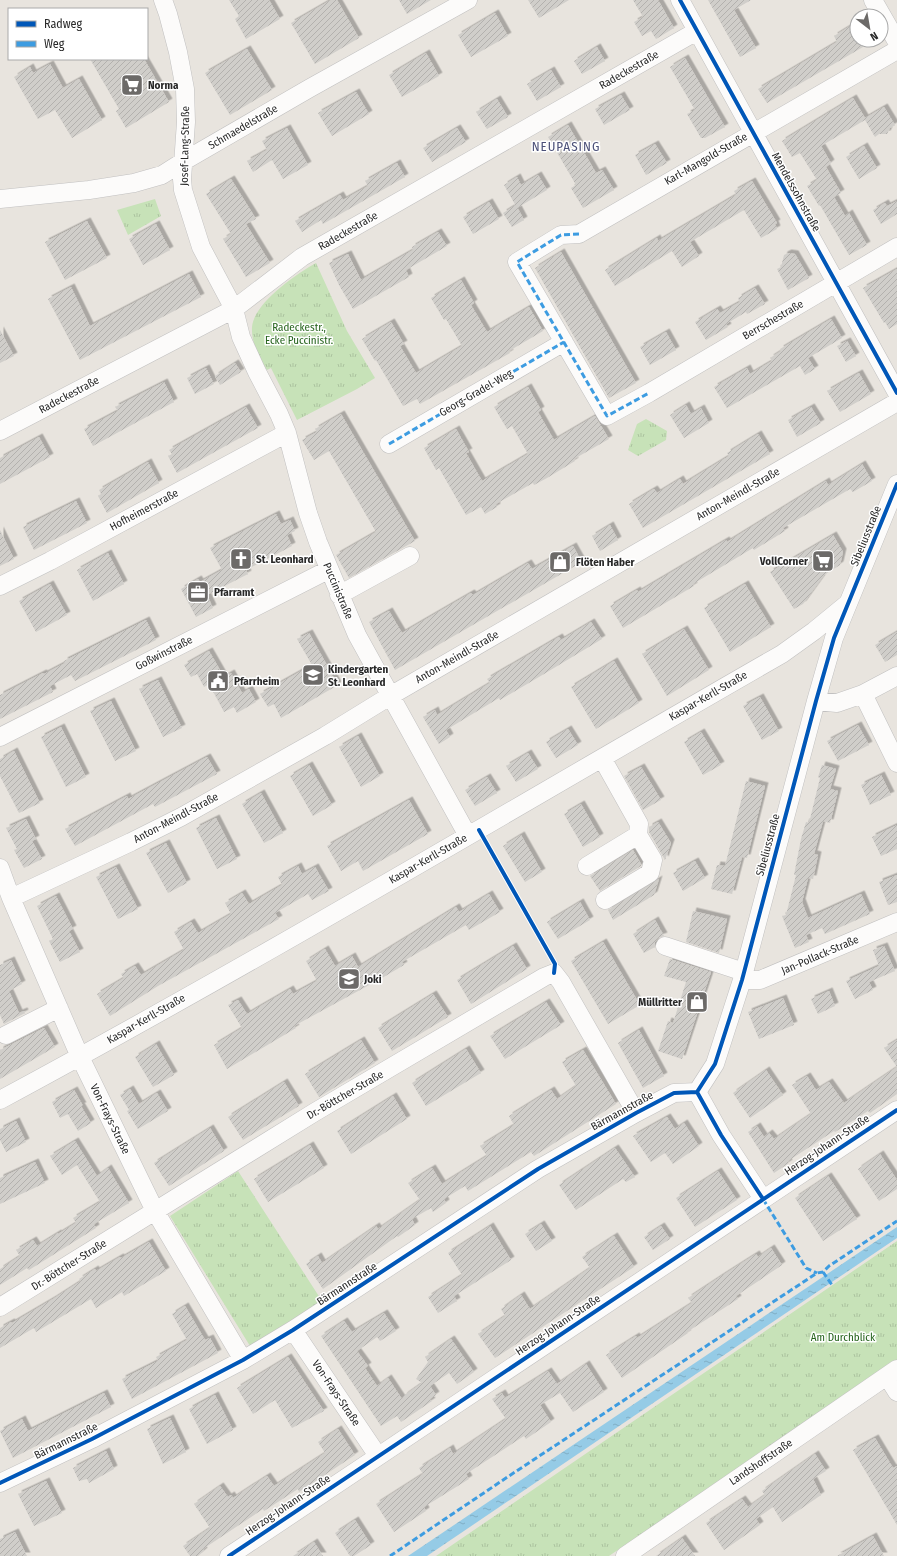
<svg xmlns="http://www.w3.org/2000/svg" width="897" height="1556" font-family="'Fira Sans Condensed',sans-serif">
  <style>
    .park { fill: url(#park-tufts) }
    .water { fill: url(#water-ripples) }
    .building { fill: url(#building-hatch); filter: url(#shadow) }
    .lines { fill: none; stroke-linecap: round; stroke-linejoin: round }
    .minor-casing { stroke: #c1c0c0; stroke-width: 19 }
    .minor { stroke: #fcfbfa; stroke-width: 18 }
    .quiet { stroke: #3d9ce1; stroke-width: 3; stroke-dasharray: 6 3; stroke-linecap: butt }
    .cycleway-casing { stroke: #fff; stroke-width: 6 }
    .cycleway { stroke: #0057b8; stroke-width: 4 }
    .labels { text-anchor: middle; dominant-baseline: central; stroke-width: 3; stroke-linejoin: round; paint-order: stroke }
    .street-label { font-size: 11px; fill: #292929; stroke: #fff }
    .poi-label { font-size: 11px; font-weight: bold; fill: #292929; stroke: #fff; text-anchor: start }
    .park-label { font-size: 11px; fill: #25631c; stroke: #fff }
    .quarter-label { font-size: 13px; letter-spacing: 1px; fill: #4b5078; stroke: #fff }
  </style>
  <defs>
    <pattern id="park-tufts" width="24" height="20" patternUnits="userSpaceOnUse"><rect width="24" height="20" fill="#c7e2b8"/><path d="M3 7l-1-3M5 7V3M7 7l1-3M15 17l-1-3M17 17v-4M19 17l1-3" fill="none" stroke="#abc29e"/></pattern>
    <pattern id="water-ripples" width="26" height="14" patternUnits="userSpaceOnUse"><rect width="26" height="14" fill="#95cbe6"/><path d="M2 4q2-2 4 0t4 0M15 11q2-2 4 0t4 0" fill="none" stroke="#80aec5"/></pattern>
    <pattern id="building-hatch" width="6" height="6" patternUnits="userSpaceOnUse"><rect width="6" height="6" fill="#d0ceca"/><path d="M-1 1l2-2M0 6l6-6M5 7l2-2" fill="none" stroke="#b3b1ae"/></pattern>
    <filter id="shadow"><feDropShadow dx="3.5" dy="-3.5" stdDeviation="0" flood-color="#0004"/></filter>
  </defs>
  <rect width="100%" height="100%" fill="#e8e4de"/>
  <path class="park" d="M155,199L161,216L128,235L117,210Z
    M316,263L347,331L375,378L357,389L297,420L271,368L267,370C259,358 251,342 252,327C254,303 296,274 316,263Z
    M646,419L667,431L666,440L638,456L628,450L637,424Z
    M238,1171L322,1301L250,1346L170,1216Z
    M897,1241V1360L609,1556H436Z"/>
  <path class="water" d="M897,1227V1238L427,1556H408Z"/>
  <path class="building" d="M229,0H269L280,19L246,39L235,19L239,16Z
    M331,0H337L359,38L315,64L291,23Z
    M399,0H431L407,14Z
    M528,0H569L539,18Z
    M633,0H658L674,28L656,39L651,31L642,36L634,22L643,17Z
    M708,0H751L734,10L756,48L740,57Z
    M495,13L508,36L471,57L458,35Z
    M857,22V40H875L767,103L758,89L837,42L834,36Z
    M597,47L605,61L582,74L574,61Z
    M247,49L272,90L230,115L205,73Z
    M426,53L439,76L402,97L389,75Z
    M685,58L725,127L705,138H701L687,114L695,110L670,67Z
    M90,59H144L169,102L126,128L116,111L119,109Z
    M50,64L63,88L79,79L102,120L72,138L55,110L38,119L14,77L30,67L33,73Z
    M551,70L561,87L537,101L527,84Z
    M356,92L369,114L332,136L318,113Z
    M621,95L630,110L604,125L595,109Z
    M853,98L865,118L884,107L895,125L890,128L887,134H879L875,137L865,120L821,146L831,163L826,167L841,193L834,197L845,216L849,213L867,245L849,255L820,205L819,206L807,186L817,180L800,153L792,157L782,141Z
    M497,99L508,117L487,129L476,112Z
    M568,125L596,173L602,170L614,190L583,208L571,188L576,185L548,137Z
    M287,128L308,165L283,179L272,160L253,172L247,161L267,150L262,141Z
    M457,128L466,142L432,162L423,148Z
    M655,144L667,163L646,175L635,155Z
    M864,146L877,168L859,179L846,157Z
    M397,163L405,177L323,224L321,220L302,232L295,221L340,195L343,200L368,186L365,181Z
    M538,175L547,190L517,208L504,185L517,177L521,185Z
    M231,179L256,219L246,224L270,263L246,277L223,239L231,234L206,194Z
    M752,181L777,223L775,224L777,229L761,238L744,210L690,242L699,256L682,267L672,251L615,286L605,270L657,238L658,241L736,195L734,191Z
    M897,201V214L881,224L873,210L885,203L887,206Z
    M489,202L499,219L473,234L463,217Z
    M516,205L524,220L512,227L503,213Z
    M87,221L107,258L65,280L45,242Z
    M156,224L170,250L143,265L129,239Z
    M438,232L447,246L406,270L409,277L353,309L339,285L329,263L348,254L361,280L413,250L412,247Z
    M561,252L636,383L609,398L535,268Z
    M788,253L795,254L809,278L788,290L777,269L781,267L784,255Z
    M897,269V324L889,329L885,322L884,323L863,288Z
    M189,274L201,297L80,360L48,299L71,287L90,326Z
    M461,280L474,303L471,305L487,332L529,307L543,331L509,351L510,353L420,404L417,399L403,406L376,360L375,361L362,339L391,322L404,344L400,346L416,373L462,346L446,319L444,320L431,298Z
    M755,288L765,304L747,314L746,312L726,324L728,327L706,340L695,322L717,309L720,313L740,302L738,298Z
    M831,319L842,338L808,358L815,369L805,375L800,366L727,408L714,387L747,368L750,374L772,361L770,358L781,351L780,349Z
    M0,330L14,356L0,363Z
    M666,332L676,350L650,365L640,347Z
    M847,341L856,356L846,362L837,346Z
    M235,363L241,372L220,385L215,376Z
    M206,368L214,384L195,394L187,378Z
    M859,373L871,394L840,412L827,391Z
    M164,382L174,402L93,446L84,429L118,411L115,407Z
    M528,387L541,410L538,412L554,440L595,416L609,439L574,459L575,461L547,478L534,485L533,483L496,504L497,507L485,514L481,507L466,515L439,468L436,470L424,448L456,429L469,452L466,453L482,481L528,454L512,426L507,429L494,407Z
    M686,405L691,414L701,408L709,423L684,438L670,415Z
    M246,407L258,428L177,473L168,456L172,454L169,450Z
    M811,407L821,423L797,437L788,420Z
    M341,414L415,541L349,578L336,555L376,532L329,451L314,460L302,440L317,432L315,429Z
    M758,434L770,454L643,528L629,504L654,489L657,493L680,479L683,484L729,456L727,453Z
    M39,437L50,457L0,484V458Z
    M148,462L159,483L107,513L98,496L101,494L99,490Z
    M862,464L872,481L853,492L850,489L783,528L785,531L754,550L753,548L693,584L694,586L623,628L610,606L637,590L638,592L726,540L727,542L826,481L828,485Z
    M76,501L87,523L34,550L23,527Z
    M276,514L281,524L290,520L295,531L287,535L292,546L246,570L248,574L207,595L213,608L196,617L181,589L198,579L200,582L222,570L210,548Z
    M610,525L618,540L600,551L592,536Z
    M0,530L14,559L0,566Z
    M833,535L843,552L840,565L824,575L803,604L794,609L770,572Z
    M573,546L582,562L395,670L369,622L389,611L402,633L471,593L473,595L528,563L532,569Z
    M108,553L124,584L93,601L77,570Z
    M50,584L67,615L36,632L19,601Z
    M745,584L771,627L730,652L704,608Z
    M146,620L156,640L75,681L71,675L50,686L53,692L0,719V695L43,673L44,674L65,663L64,661Z
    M591,622L602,639L544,674L500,700L499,698L446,730L450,737L439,744L423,717L435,710L437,715L490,683L487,679L559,637L561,640Z
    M684,629L709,670L667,696L642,654Z
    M897,632V655L885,662L875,645Z
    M309,633L338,685L281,718L274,704L268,707L260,694L312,665L297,639Z
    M209,651L224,677L231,673L242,693L249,689L256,702L237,713L234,707L224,712L209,684L204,687L197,674L191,677L184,665Z
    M614,661L639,703L596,729L571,687Z
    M158,680L182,728L163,737L139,689Z
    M760,697L779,731L762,740L743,706Z
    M111,701L136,751L115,761L90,711Z
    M858,725L869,745L838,761L827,741Z
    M61,727L86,777L66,787L41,737Z
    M568,729L578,745L556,758L546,742Z
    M701,732L721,765L703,775L684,742Z
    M358,736L380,776L361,787L339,747Z
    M14,751L40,803L19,813L0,776V759Z
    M528,753L538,769L516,782L506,766Z
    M207,757L217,774L155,807L153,804L75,846L65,829L127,796L128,799Z
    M309,765L332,805L313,816L290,776Z
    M822,765L836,769L830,789L838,791L830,823L823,821L814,854L818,855L813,879L808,878L802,902L808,918L861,894L870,914L825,934L822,928L806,935L809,942L795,948L782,916L786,915L796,875H794L801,839L806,822L809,823L820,778L818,777Z
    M641,767L661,800L643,810L624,776Z
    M881,775L891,795L870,805L861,785Z
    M487,777L497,793L475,806L465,790Z
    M746,781L765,786L747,858L742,857L732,894L711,889L717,865L725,866Z
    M261,793L283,833L264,843L242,804Z
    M409,800L428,834L363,871L358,861L341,871L327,846Z
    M581,804L600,837L583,847L564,814Z
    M216,818L237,859L217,869L196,828Z
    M26,819L36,839L32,841L42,859L24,868L14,850L17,849L6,828Z
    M658,822L671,843L665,860L649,832V827Z
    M897,825V849L881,856L872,837Z
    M521,835L542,872L525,882L503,846Z
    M166,843L187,883L168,893L146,853Z
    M633,850L641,864V866L600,891L590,876Z
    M695,861L705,878L683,891L673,873Z
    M298,866L302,874L315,867L329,891L312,900L308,894L275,913L279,919L158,986L110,1016L97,994L124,978L121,974L135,966L141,975L184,950L174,932L191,922L198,933L231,914L225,903L242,893L249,904L282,885L278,877Z
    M116,867L138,909L118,919L96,877Z
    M897,875V902L888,905L879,882Z
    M659,879L654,895L613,920L608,910Z
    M489,894L500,912L469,930L466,925L402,962L404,965L382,978L294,1026L296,1028L227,1069L214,1045L242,1028L228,1005L238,1000L247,1014L290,989L293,994L317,981L306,961L325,949L335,966L352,956L358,967L456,907L459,912Z
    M56,896L73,929L69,931L80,952L60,962L49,941L53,939L37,906Z
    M580,902L590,920L558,939L547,922Z
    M693,911L727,919L719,953L686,942Z
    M655,920L664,936L658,938L655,942V947L644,953L633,934Z
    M603,942L640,1005L608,1024L571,961Z
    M513,946L527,969L471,1004L457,980Z
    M884,946L895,971L869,982L873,990L855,999L846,981L879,966L873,950Z
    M670,959L711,972L682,1059L658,1051L668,1021L673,1023L686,982L664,976Z
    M11,960L22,984L9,991L19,1013L24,1011L25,1013L4,1024L0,1015V965Z
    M829,991L835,1006L818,1014L811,999Z
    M433,994L448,1017L392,1051L378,1028Z
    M783,998L794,1025L759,1039L748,1012Z
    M546,1002L561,1025L505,1059L490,1036Z
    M44,1028L55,1047L0,1079V1050Z
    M639,1030L664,1076L643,1088L618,1043Z
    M361,1040L375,1063L319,1097L305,1074Z
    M897,1040V1094L870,1113L868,1111L835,1132L834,1131L788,1161L789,1163L774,1173L748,1132L757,1126L764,1137L769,1133L774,1139L811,1114L792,1085L807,1076L816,1090L829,1082L844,1103L897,1067L884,1048Z
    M156,1044L174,1075L153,1087L135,1057Z
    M466,1049L481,1073L426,1106L412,1083Z
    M583,1050L616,1104L534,1156L531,1152L468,1191L465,1186L444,1199L446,1203L433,1212L431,1208L412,1219L415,1225L398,1237L397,1236L323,1289L306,1264L318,1256L322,1263L376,1226L378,1229L420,1200L408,1183L432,1168L442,1184L487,1156L480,1146L514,1125L509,1116L551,1090L557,1099L576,1086L562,1062Z
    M766,1070L783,1095L750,1118L733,1093Z
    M284,1082L299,1106L243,1140L228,1117Z
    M130,1089L139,1104L157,1093L168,1111L138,1129L127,1111L129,1110L120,1095Z
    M74,1090L83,1106H81L91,1123L78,1131L68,1114L60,1118L52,1102Z
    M393,1096L407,1119L351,1154L337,1131Z
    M667,1117L675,1129L684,1123L699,1146L673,1164L665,1153L651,1162L633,1136Z
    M16,1121L26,1142L6,1152L0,1140V1129Z
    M210,1128L224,1151L169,1186L154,1163Z
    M75,1141L97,1176L108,1168L129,1203L94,1224L96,1228L29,1270L27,1268L0,1285V1269L20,1256L16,1250L33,1240L37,1246L58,1233V1234L76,1223L73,1218L100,1202L77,1165L62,1175L50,1156Z
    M310,1145L324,1168L268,1202L254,1179Z
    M615,1148L635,1177L626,1182L623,1179L576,1210L559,1185Z
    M880,1154L897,1180V1189L879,1201L858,1169Z
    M35,1162L45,1183L0,1204V1178Z
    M718,1171L737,1200L695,1227L676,1198Z
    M828,1176L857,1219L823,1241L795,1198Z
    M541,1224L552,1241L536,1251L525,1234Z
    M490,1226L511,1260L454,1296L457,1301L438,1313L428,1297L462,1275L448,1253Z
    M661,1226L670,1239L653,1250L644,1237Z
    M614,1236L634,1267L495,1358L478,1334L505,1316L501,1309L521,1295L530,1309L590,1268L582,1257Z
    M149,1242L166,1271L124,1296L122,1292L96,1308L91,1299L36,1332L34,1328L0,1348V1328L11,1322L12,1323L53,1299L81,1281L79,1279L95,1269L96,1271L120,1257L121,1258Z
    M771,1248L782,1265L736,1296L738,1299L687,1332L688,1333L622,1378L606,1355L636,1336L637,1338L692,1303L688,1298L723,1275L756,1254L758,1257Z
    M185,1306L205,1340L210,1338L218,1353L132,1399L122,1379L158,1361L156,1357L187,1340L172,1314Z
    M384,1313L396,1331L380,1341L377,1337L357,1351L368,1366L365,1368L377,1386L388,1378L402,1399L405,1395L422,1383L416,1379L428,1362L425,1357L451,1339L474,1372L457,1384L449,1373L430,1386L436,1395L430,1399L432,1401L401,1422L397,1416L381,1426L321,1336L344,1321L352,1332Z
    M288,1357L324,1411L292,1428L275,1400L253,1414L237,1388Z
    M586,1364L604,1392L573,1412L560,1393L540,1405L551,1422L526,1439L524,1436L466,1474L469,1479L424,1507L426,1511L394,1532L376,1504L423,1474L419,1468L450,1448L453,1454L506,1419L492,1399L502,1393L505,1398L548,1371L557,1384Z
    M104,1393L111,1407L13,1458L0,1431L22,1419L28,1431Z
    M215,1395L233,1430L207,1444L189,1409Z
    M170,1418L186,1452L163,1464L147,1429Z
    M338,1429L355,1455L299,1492L298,1489L264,1511L263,1509L203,1549L204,1551L198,1556H190L183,1546L210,1528L194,1504L220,1486L228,1497L231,1495L233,1498L267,1476L274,1486L325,1453L318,1442Z
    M875,1438L893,1468L897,1466V1525L853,1450Z
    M106,1451L114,1469L89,1483L87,1479L79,1481L73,1468Z
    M815,1454L826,1471L813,1479L821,1495L782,1522L773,1507L756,1519L760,1525L724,1550L706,1523L742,1499L748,1507L765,1495L762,1491Z
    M46,1481L62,1513L34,1526L18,1494Z
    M355,1520L371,1545L354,1556H350L335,1533Z
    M15,1532L27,1556H0V1539Z
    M873,1536L884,1556H837Z
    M682,1538L695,1556H656Z
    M314,1542L323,1556H293Z"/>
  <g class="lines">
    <g class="minor-casing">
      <path id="minor" d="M163,0L168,14L178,52L185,89L186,122L182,179L183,190L201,247L234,309L241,337L257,372L279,414L287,433L308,513L318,542L357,635L468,836
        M680,0L897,393
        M873,0L897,42
        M897,50L579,234L561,235L517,262L607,416L649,393L897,247
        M0,199L89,190L134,183L162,175L184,161L310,88L468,0
        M0,431L234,309L302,257L697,31
        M389,444L564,342
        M0,586L50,561L287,433
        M339,595L410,556
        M863,694L897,763
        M816,701L837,703L863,694L897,676
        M0,737L328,570
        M587,866L638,835L639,824L602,758
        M0,868L11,898L80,1057L155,1211L243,1360
        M11,898L131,842L181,817L325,736L390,696L897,402
        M605,900L650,873L653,860L638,835
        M665,946L744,972
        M742,980H760L897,922
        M6,1035L59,1008
        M697,1092L715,1064L742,980L816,701L834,638L897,484
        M697,1092L721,1135L763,1199
        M0,1100C264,958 522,803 782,654L814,631L847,604
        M0,1307L315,1112L544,977L554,973L561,982L636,1113
        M293,1330L378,1456
        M887,1376L897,1392
        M0,1483L92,1439L243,1360L293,1330L538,1169L636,1113L674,1093L697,1092
        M229,1556L897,1110
        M625,1556L897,1369"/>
    </g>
    <use href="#minor" class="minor"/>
    <path class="quiet" d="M579,234L561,235L517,262L607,416L649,393
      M389,444L564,342
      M763,1199L806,1268L817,1273
      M823,1272L832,1285
      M390,1556L509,1476L817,1273L823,1272L829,1266L897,1221"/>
    <g class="cycleway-casing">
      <path id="cycleway" d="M680,0L897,393
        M479,830L555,964L554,973
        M697,1092L715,1064L742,980L816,701L834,638L897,484
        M697,1092L721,1135L763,1199
        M0,1483L92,1439L243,1360L293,1330L538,1169L636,1113L674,1093L697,1092
        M229,1556L897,1110"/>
    </g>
    <use href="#cycleway" class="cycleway"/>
  </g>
  <defs>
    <g id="supermarket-square" transform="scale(1.15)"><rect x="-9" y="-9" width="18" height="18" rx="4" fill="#6c6a68" stroke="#fff"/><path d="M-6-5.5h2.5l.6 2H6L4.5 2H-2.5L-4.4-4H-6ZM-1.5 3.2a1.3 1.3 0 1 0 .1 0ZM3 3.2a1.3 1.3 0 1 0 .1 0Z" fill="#fff"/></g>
    <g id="church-square" transform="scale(1.15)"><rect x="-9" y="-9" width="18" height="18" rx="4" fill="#6c6a68" stroke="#fff"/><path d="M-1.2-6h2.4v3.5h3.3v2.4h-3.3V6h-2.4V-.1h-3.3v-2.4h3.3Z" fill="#fff"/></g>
    <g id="shop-square" transform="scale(1.15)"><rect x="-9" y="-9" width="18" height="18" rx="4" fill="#6c6a68" stroke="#fff"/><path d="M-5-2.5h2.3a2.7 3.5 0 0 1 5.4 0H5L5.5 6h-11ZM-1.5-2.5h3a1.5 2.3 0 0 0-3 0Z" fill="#fff"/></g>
    <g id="office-square" transform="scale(1.15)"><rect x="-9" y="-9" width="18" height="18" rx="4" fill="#6c6a68" stroke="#fff"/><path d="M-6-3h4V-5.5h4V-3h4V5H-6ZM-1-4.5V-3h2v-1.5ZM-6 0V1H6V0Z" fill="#fff"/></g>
    <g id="school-square" transform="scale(1.15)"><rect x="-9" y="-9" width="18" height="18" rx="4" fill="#6c6a68" stroke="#fff"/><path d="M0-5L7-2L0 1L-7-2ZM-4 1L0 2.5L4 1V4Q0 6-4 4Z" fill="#fff"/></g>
    <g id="civic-square" transform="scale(1.15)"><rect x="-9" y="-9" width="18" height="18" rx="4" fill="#6c6a68" stroke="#fff"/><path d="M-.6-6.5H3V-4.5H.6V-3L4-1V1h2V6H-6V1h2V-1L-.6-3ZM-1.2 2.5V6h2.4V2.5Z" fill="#fff"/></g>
  </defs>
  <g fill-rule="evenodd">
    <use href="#supermarket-square" x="132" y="85"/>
    <use href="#church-square" x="241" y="559"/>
    <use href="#supermarket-square" x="823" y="561"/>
    <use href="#shop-square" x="560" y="562"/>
    <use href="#office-square" x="198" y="592"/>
    <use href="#school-square" x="313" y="675"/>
    <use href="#civic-square" x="218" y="681"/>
    <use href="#school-square" x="349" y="979"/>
    <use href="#shop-square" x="697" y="1002"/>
  </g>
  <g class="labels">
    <g class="street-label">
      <text transform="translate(629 70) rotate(-30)">Radeckestraße</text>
      <text transform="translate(243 127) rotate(-30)">Schmaedelstraße</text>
      <text transform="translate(185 146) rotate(-89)">Josef-Lang-Straße</text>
      <text transform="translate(706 159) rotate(-30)">Karl-Mangold-Straße</text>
      <text transform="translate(796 192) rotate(61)">Mendelssohnstraße</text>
      <text transform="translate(348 231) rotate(-30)">Radeckestraße</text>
      <text transform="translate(773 320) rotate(-30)">Berrschestraße</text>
      <text transform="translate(476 393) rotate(-30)">Georg-Gradel-Weg</text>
      <text transform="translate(69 395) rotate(-28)">Radeckestraße</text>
      <text transform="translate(738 494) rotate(-30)">Anton-Meindl-Straße</text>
      <text transform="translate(144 510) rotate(-28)">Hofheimerstraße</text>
      <text transform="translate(866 536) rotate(-68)">Sibeliusstraße</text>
      <text transform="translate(338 591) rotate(67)">Puccinistraße</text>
      <text transform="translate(164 653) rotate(-27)">Goßwinstraße</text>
      <text transform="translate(457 657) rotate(-30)">Anton-Meindl-Straße</text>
      <text transform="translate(708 696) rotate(-30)">Kaspar-Kerll-Straße</text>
      <text transform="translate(176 818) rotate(-28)">Anton-Meindl-Straße</text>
      <text transform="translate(768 845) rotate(-75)">Sibeliusstraße</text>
      <text transform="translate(428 859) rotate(-30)">Kaspar-Kerll-Straße</text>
      <text transform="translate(820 955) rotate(-23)">Jan-Pollack-Straße</text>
      <text transform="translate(146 1019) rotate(-30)">Kaspar-Kerll-Straße</text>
      <text transform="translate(345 1095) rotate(-30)">Dr.-Böttcher-Straße</text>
      <text transform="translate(622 1111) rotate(-29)">Bärmannstraße</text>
      <text transform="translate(110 1119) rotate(64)">Von-Frays-Straße</text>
      <text transform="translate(827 1145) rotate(-34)">Herzog-Johann-Straße</text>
      <text transform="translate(69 1265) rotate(-32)">Dr.-Böttcher-Straße</text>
      <text transform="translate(347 1284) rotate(-33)">Bärmannstraße</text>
      <text transform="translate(558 1325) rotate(-34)">Herzog-Johann-Straße</text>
      <text transform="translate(336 1393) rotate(56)">Von-Frays-Straße</text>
      <text transform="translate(66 1441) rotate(-26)">Bärmannstraße</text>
      <text transform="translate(761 1462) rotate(-34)">Landshoffstraße</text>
      <text transform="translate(288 1505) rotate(-34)">Herzog-Johann-Straße</text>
    </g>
    <g class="poi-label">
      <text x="148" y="85">Norma</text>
      <text x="256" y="559">St. Leonhard</text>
      <text x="808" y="561" text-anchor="end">VollCorner</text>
      <text x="576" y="562">Flöten Haber</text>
      <text x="214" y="592">Pfarramt</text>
      <text x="328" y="669">Kindergarten<tspan x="328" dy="13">St. Leonhard</tspan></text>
      <text x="234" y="681">Pfarrheim</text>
      <text x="364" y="979">Joki</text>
      <text x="682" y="1002" text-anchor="end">Müllritter</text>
    </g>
    <g class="park-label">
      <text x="299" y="327">Radeckestr.,<tspan x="299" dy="13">Ecke Puccinistr.</tspan></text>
      <text x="843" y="1337">Am Durchblick</text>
    </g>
    <g class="quarter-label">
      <text x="566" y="146">NEUPASING</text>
    </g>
  </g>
  <rect x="8" y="8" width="140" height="52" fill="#ffffff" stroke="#a9a9a9"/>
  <rect x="16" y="21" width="20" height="6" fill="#0057b8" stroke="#a9a9a9"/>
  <text x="44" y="28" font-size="12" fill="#292929">Radweg</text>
  <rect x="16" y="41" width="20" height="6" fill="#3d9ce1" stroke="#a9a9a9"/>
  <text x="44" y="48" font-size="12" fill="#292929">Weg</text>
  <g transform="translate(869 28) rotate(149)"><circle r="19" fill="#ffffff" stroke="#a9a9a9"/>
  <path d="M0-3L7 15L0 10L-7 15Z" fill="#6c6a68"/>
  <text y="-6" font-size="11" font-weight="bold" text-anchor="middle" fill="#292929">N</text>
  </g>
</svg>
